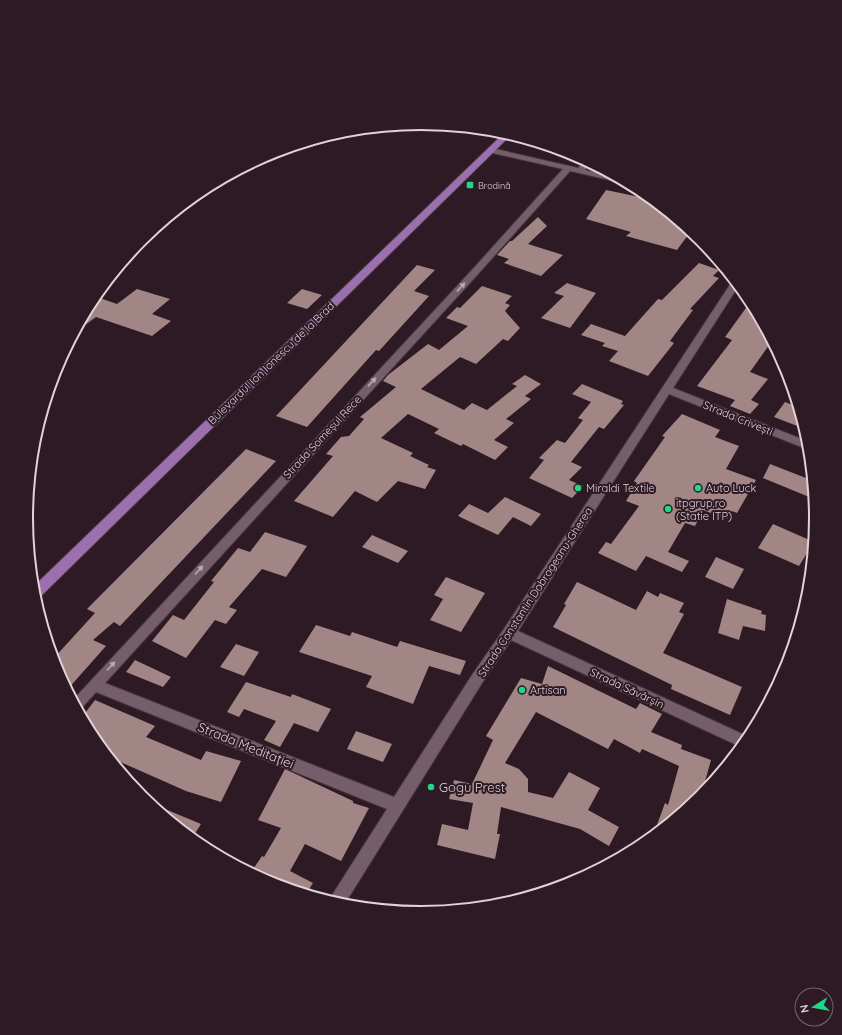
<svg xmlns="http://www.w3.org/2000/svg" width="842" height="1035" font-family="Quicksand,sans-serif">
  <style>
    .building { fill: #a28685 }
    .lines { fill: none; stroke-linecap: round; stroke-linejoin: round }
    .minor-casing { stroke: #45363e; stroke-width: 2 }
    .major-casing { stroke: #45363e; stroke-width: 2 }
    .minor { fill: #755e69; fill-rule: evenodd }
    .major { fill: #9d6fae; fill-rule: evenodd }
    .oneway { fill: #baa9b1 }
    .poi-dot { fill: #1fd887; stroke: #2e1a25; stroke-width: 1.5 }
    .labels { text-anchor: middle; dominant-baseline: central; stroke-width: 4; stroke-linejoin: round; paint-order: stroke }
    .far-poi-label { font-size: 9px; fill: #dfd2d8; stroke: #2e1a25; text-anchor: start }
    .street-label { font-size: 11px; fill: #dfd2d8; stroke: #2e1a25 }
    .poi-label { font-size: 11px; fill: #dfd2d8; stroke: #2e1a25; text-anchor: start }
    .near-street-label { font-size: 13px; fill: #dfd2d8; stroke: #2e1a25 }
    .near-poi-label { font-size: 13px; fill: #dfd2d8; stroke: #2e1a25; text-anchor: start }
    .rim { fill: none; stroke: #dfd2d8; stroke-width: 2 }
  </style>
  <rect width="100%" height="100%" fill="#2e1a25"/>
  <path class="building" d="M606,190L654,200L691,231L677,250L626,236L631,232L586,219Z
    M538,217L547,226L528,244L563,255L541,276L504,263L509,259L497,255L510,241H512Z
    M699,263L719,270L713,276L719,278L690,309L693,310L670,341L674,343L648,376L609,361L618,351L602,346L605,343L581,335L591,324L625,336L658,299L662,300Z
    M417,265L435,270L414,291L429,296L379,351L376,350L307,427L276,416Z
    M567,283L596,293L570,328L541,318L564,296L554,293Z
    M482,286L512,296L505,303L510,305L505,311L520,328L508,341L503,339L476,364L460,357L421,389L464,410L472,403L487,410L517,386L512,384L525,375L541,384L525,396L531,399L506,419L514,423L494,440L508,447L495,460L463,444L461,446L434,433L439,429L408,414L381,438L413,453L410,456L429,465L427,467L436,470L425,489L398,481L377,502L355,491L333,517L294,501L333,456L326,454L341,437L349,436L364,419L360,417L396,387L383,381L388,375L428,344L439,350L468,326L446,318L457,307L460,308Z
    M137,289L170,299L152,314L171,321L152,336L96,317L74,333L94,296L117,304Z
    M302,289L322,295L307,309L287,303Z
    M751,301L772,341L750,372L768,379L751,400L759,404L750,414L730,406L735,400L697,386L732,340L725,337Z
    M582,384L623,401L621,404L624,405L604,429L599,427L571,462L582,467L569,480L583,486L572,498L529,478L544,460L539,458L557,440L565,443L583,420L578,418L591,402L572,394Z
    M785,402L798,407L805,429L774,417Z
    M682,414L720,430L715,437L739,446L726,469L756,480L737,513L732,511L727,519L703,510L695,526L685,523L668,552L689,561L682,572L646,556L636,571L598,553L606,542L611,544L639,506L626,501L637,483L634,481L665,437L662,436Z
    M246,449L276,461L120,626L114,622L93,640L106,646L67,690L56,668L53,659L95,613L87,609Z
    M770,464L806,478V481L813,483L814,499L763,478Z
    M505,497L541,514L531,526L513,517L498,535L458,516L469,504L488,513Z
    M773,524L814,542L799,566L758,548Z
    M265,532L307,546L286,577L262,569L229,607L237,610L226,624L215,620L186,658L152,641L173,615L184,620L214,582L211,581L238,548L250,552Z
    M372,535L408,551L398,563L362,547Z
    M716,557L744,569L733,589L705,577Z
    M446,577L485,593L461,632L430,620L443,599L434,595Z
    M577,582L636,610L647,591L658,597L660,593L684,603L679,612L684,614L663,653L742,687L730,715L671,689L672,685L553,627L566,605L564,604Z
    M727,599L762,611L761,614L766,615L765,631L743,626L739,640L718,633Z
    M316,625L350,636L352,632L397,647L400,641L466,661L460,675L429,666L413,704L366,687L372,676L299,652Z
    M236,644L259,652L244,676L220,667Z
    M135,660L171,677L163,687L126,672Z
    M548,666L636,709L640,703L662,714L651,732L682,745L681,749L711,760L701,796L653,836L665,803L668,805L679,766L642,749L640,753L614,739L608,749L536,712L505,763L519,769L528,779V792L553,798L569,772L600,788L588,810L619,827L609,846L580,829L501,807L497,834H500L495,859L437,845L442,824L468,830L473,803L449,799L454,780L472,784L493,740L486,736L521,678L542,684Z
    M246,682L291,697L292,694L331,709L318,732L294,723L280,747L264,740L276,721L244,709L239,717L227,712Z
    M95,700L155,726L146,737L201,760L206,751L241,761L221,802L186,791L109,757L92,737L82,717Z
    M356,731L392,744L383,762L347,749Z
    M285,769L353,801V803L369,808L341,861L305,844L290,871L313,883L306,894L270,882L251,872L262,856L264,857L281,828L258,820Z
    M160,807L201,824L192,838L158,810Z"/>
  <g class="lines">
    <g class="minor-casing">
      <path id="minor" d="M488,148H491L578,168L586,160L591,163L585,170L620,178L632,185L570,171L478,274L105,683L394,797L472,675L504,629L733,280H734L739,285L673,388L809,442V450L669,394L518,631L749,737L741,747L511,640L482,683L344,905L329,900L387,809L96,692L79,711L73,700L472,270L563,169L488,152Z"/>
    </g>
    <g class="major-casing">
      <path id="major" d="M505,132L512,134L39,598L35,599L33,587Z"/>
    </g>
    <use href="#minor" class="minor"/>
    <use href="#major" class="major"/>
  </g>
  <defs><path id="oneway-solid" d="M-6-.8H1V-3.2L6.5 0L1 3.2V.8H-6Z"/></defs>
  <g class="oneway">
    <use href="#oneway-solid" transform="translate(461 287) rotate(-47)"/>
    <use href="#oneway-solid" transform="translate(372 382) rotate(-47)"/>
    <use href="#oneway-solid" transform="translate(199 570) rotate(-48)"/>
    <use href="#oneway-solid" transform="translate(111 666) rotate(-48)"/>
  </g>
  <g class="poi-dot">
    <rect x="466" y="181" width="8" height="8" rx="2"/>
    <circle cx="578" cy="488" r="4"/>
    <circle cx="698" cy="488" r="4"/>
    <circle cx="668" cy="509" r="4"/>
    <circle cx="522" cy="690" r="4"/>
    <circle cx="431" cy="787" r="4"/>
  </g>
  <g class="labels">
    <g class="far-poi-label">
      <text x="478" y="185">Brodină</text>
    </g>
    <g class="street-label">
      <text transform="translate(271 363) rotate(-44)">Bulevardul Ion Ionescu de la Brad</text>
      <text transform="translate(738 418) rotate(22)">Strada Crivești</text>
      <text transform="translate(322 437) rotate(-47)">Strada Someșul Rece</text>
      <text transform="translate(535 592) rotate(-57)">Strada Constantin Dobrogeanu-Gherea</text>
      <text transform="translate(627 688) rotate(25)">Strada Săvârșin</text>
    </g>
    <g class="poi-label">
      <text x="586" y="488">Miraldi Textile</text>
      <text x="706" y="488">Auto Luck</text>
      <text x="676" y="503">itpgrup.ro<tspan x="676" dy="13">(Statie ITP)</tspan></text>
      <text x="530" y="690">Artisan</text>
    </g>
    <g class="near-street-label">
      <text transform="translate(246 745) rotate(22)">Strada Meditației</text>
    </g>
    <g class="near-poi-label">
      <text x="439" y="787">Gogu Prest</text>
    </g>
  </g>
  <path d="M0 0H842V1035H0ZM33 518a388 388 0 1 1 776 0a388 388 0 1 1-776 0Z" fill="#2e1a25" fill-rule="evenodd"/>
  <path class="rim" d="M33 518a388 388 0 1 1 776 0a388 388 0 1 1-776 0Z"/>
  <g transform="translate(814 1007) rotate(259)"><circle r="19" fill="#2e1a25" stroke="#75646d"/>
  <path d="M0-3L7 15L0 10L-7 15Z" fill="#1fd887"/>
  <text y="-6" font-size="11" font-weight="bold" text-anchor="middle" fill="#dfd2d8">N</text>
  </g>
</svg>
